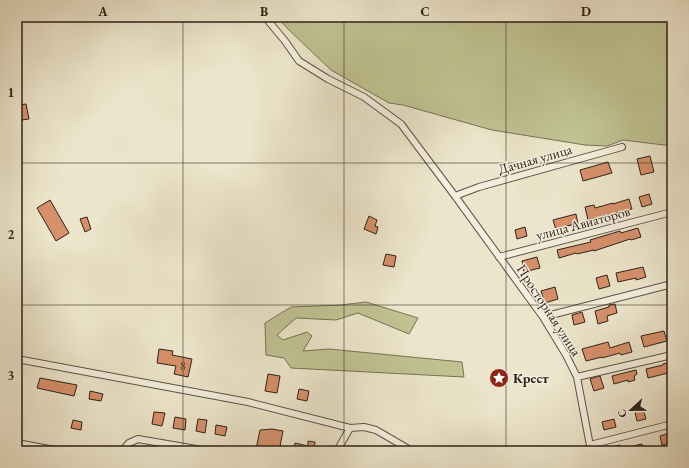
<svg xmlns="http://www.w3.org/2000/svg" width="689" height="468" font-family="'EB Garamond',serif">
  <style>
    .green { fill: #c0c292; stroke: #777256 }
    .building { fill: #d6906a; stroke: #2e2119 }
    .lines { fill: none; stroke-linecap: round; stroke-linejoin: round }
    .minor-casing { stroke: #5e5246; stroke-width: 8 }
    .minor { stroke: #f3eedd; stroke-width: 6 }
    .grid { fill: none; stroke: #2e2119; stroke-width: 1; stroke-opacity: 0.55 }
    .labels { text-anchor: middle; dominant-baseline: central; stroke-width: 3; stroke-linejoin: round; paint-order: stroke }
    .number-label { font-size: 12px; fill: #583d2d }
    .street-label { font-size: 14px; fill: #2e2119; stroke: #f3eedd }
    .poi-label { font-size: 14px; font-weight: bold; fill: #2e2119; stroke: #f3eedd; text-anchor: start }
    .neatline { fill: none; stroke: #2e2119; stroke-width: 1.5 }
    .grid-label { font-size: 13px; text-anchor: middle; font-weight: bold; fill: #2e2119 }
  </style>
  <rect width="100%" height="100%" fill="#ece5cb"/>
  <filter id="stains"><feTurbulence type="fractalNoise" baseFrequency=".005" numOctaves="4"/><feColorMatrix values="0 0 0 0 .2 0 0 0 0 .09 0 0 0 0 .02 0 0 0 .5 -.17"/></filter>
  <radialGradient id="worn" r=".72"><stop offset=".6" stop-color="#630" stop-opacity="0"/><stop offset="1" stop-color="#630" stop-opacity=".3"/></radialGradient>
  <path class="green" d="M277,17H672V146L623,140L607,146L585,145L492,130L403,105L389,103L331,70L288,29Z
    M366,302L418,318L409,334L358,313L336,320L296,318L277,335L283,340L307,332L312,336L303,351L329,349L462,362L464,377L291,368L284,358L266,355L265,323L291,307L341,305Z"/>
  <path class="building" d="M26,104L29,119L22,120L19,105Z
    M650,156L654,172L641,175L637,159Z
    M608,162L612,173L583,181L580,170Z
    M649,194L652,204L642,207L639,197Z
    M629,199L632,209L588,220L585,207L594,205L595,208L613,203V204Z
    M50,200L69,233L56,241L37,208Z
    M576,214L578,224L566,226L567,227L556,230L553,220Z
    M369,216L377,220L375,226L378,227L376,234L364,229Z
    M87,217L91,229L85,232L80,219Z
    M525,227L527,236L517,239L515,230Z
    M638,228L641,237L631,240L630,239L594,251V250L577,254L576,253L559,258L557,250L591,242L590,240L620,231L621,233Z
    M386,254L396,256L394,267L383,265Z
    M537,257L540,268L524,272L522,261Z
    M643,267L646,277L636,280V278L618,282L616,273Z
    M607,275L610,286L599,289L596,278Z
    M555,287L558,299L545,303L541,291Z
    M615,304L617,313L607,316L608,321L598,324L595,311L609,307V305Z
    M582,312L585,322L574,325L572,315Z
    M664,331L667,341L644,347L641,336Z
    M608,342L610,348L629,342L632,352L621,355L620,353L602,358V357L586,361L582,349Z
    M159,349L173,351L172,355L192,359L188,377L174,374L176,366L157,363Z
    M670,362L672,372L648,378L646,369L663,365V364Z
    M636,370L637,374L634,376L635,380L628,382V380L614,384L612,376Z
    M268,374L280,376L277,393L265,391Z
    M600,376L604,388L594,391L590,379Z
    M40,378L77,385L74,396L37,388Z
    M299,389L309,391L307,401L297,399Z
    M90,391L103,394L101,401L89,399Z
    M642,406L646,419L637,421L634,408Z
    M154,412L165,413L162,426L152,424Z
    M175,417L186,419L185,430L173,428Z
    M198,419L207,420L205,433L196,431Z
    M614,419L616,427L604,430L602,422Z
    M73,420L82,422L81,430L71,428Z
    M216,425L227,427L225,436L215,434Z
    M272,429L283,431L279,451H268L256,449L260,430Z
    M670,433L672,443L662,445L660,436Z
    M308,441L315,442L314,451H293L295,443L308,446Z
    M642,444L644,451H634L633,446Z
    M620,445L622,451H604L603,449Z"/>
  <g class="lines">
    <g class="minor-casing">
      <path id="minor" d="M265,17L285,41L299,61L328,79L364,97L401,124L455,196L543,317L566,355L577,377L591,451
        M455,196L479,187L622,147
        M499,257L672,212
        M543,317L672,284
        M17,359L248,402L350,428L364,427L376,430L412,451
        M577,377L672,355
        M17,443L60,451
        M590,445L672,424
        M122,451L129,443L138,439L208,451
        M337,451L350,428"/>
    </g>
    <use href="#minor" class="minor"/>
  </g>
  <path class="grid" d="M183,17V451M344,17V451M506,17V451M17,163H672M17,305H672"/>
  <defs>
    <g id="sight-disc" transform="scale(1)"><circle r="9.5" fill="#8f2418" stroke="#f3eedd"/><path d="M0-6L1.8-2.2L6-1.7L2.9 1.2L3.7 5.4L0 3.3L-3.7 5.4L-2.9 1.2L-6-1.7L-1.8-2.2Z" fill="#fff"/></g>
  </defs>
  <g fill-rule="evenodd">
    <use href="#sight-disc" x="499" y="378"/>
  </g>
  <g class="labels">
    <g class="number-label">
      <text x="183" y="366">8</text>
    </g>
    <g class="street-label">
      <text transform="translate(535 159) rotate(-16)">Дачная улица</text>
      <text transform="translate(583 223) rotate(-15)">улица Авиаторов</text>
      <text transform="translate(549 310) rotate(57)">Просторная улица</text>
    </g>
    <g class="poi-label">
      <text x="513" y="378">Крест</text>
    </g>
  </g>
  <rect width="689" height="468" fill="none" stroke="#ece5cb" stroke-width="44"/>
  <g transform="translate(631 410) rotate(248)" stroke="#f3eedd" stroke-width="3" paint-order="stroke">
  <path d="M0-3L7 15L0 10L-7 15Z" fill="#2e2119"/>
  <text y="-6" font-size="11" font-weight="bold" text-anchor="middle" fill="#2e2119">С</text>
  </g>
  <rect x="22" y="22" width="645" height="424" class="neatline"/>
  <g class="grid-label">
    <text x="103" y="16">A</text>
    <text x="264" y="16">B</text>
    <text x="425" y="16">C</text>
    <text x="586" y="16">D</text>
    <text x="11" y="97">1</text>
    <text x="11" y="239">2</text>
    <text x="11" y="380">3</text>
  </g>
  <rect width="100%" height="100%" filter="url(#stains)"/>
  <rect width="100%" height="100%" fill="url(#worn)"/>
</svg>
